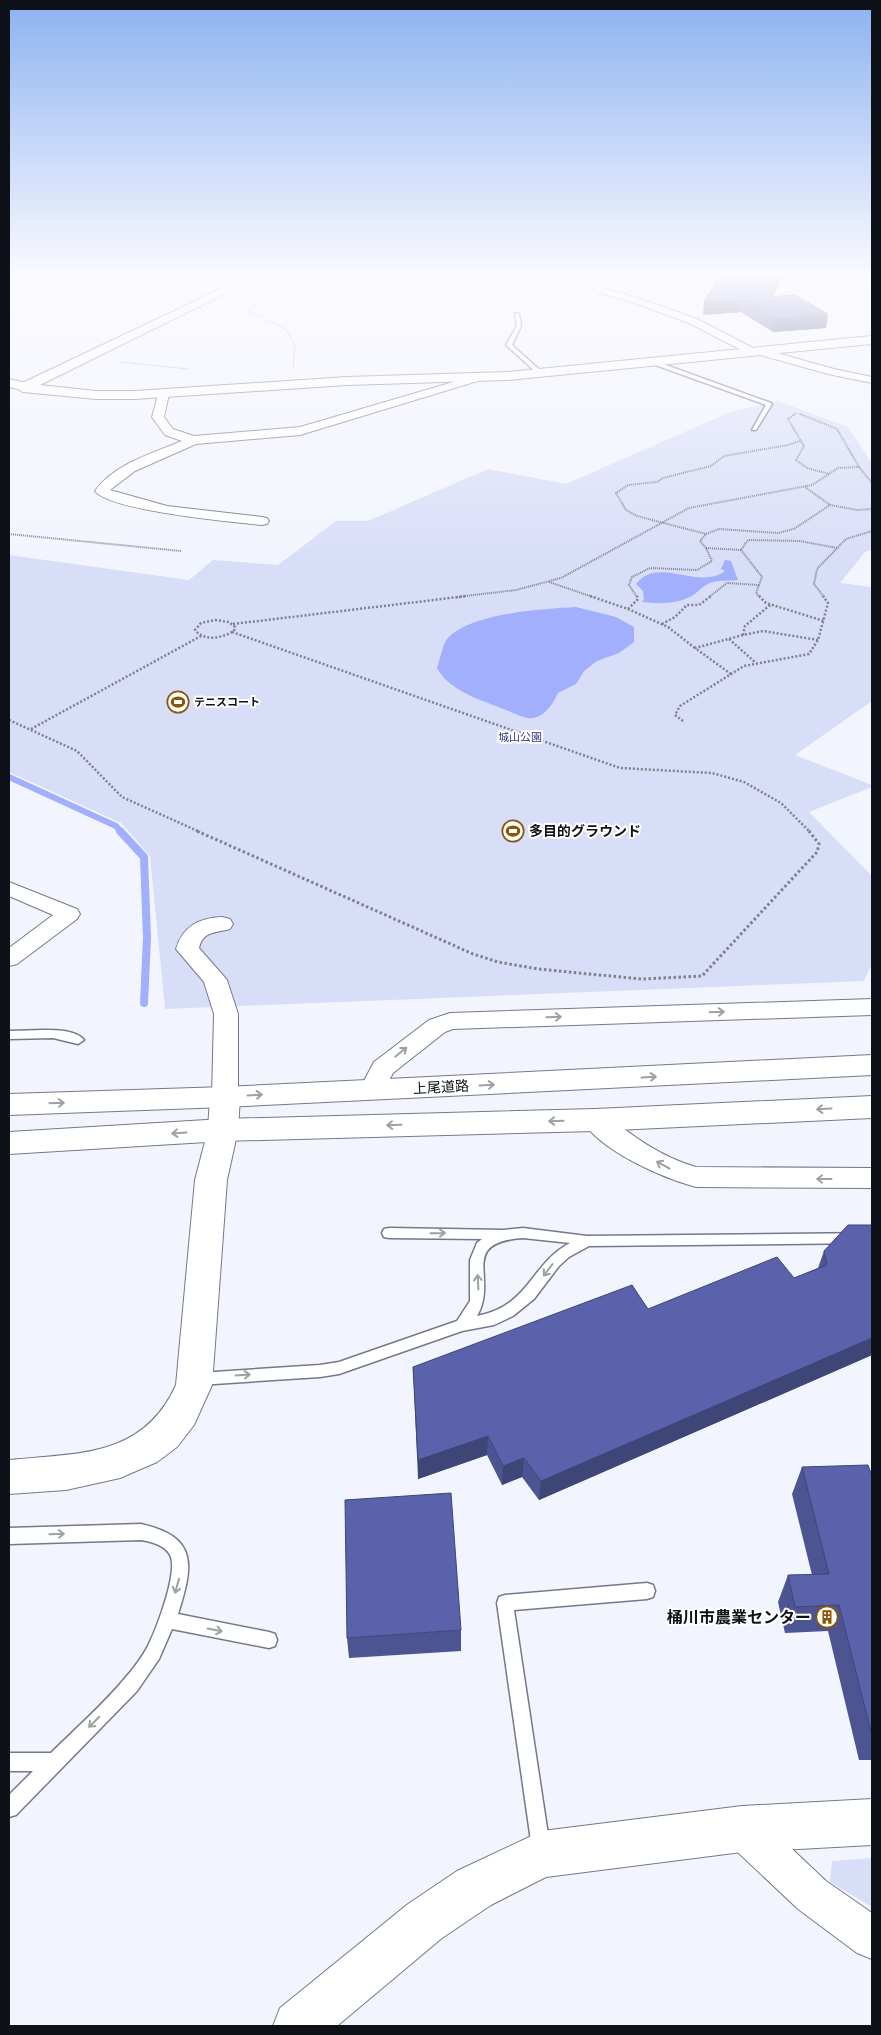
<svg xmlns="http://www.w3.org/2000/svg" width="881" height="2035" font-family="Jost,'Noto Sans JP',sans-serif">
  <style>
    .green { fill: #d9def8 }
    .water { fill: #a2affd }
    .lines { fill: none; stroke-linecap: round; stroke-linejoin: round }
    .stream-far1 { stroke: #a2affd; stroke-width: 6 }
    .stream { stroke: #a2affd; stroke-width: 8 }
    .lane-casing { stroke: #74788c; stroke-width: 3 }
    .street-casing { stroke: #74788c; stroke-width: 2 }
    .secondary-casing { stroke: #74788c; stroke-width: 2 }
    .primary-casing { stroke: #74788c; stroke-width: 2 }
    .highway-casing { stroke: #74788c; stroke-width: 2 }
    .path-far3 { stroke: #7f8189; stroke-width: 1; stroke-dasharray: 1 1; stroke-linecap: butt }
    .path-far2 { stroke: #7f8189; stroke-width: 2; stroke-dasharray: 1 1; stroke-linecap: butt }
    .path-far1 { stroke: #7f8189; stroke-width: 2.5; stroke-dasharray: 2 2; stroke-linecap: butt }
    .path { stroke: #7f8189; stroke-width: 3; stroke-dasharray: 2.5 2.5; stroke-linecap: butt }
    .lane { fill: #fff; fill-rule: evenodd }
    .street { fill: #fff; fill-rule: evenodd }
    .secondary { fill: #fff; fill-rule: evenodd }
    .primary { fill: #fff; fill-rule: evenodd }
    .highway { fill: #fff; fill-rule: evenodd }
    .wall { fill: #4d5492 }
    .shaded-wall { fill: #3e4577 }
    .building { fill: #5962aa; stroke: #3e4577 }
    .oneway { stroke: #9fa0a3 }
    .labels { text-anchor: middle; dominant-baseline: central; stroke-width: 4; stroke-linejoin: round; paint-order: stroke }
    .far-poi-label { font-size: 11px; font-weight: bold; fill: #0f1118; stroke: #fff; text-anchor: start }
    .far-park-label { font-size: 11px; fill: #33368e; stroke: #fff }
    .poi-label { font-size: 14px; font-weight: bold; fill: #0f1118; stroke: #fff; text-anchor: start }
    .street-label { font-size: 14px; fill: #0f1118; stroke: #fff }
    .near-poi-label { font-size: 16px; font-weight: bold; fill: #0f1118; stroke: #fff; text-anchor: end }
  </style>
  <rect width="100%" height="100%" fill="#f3f5fe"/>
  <path class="green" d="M778,401L848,427L872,463V550L865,552L840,583L872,587V701L795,755L872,785V787L809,812L872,876V964L864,981L165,1009L150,856L121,823L9,772V555L189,580L213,560L278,565L336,521H368L488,469L566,484L730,412Z
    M872,1858V1907L830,1882L832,1861Z"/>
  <path class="water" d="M725,560L731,561L738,580C730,581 721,580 713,582C704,584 698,593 690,597C675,604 658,604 642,602L644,599L643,591L636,584C658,555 698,591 725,571L721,569Z
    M576,607L616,617L634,627V642L619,653L597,661L584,671L576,684L558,693C553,704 543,720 528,718C521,717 512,712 506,710C482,700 450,692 437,668C440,660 442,646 447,639C470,613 542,609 576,607Z"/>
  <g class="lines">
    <path class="stream-far1" d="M9,777L116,826L121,832"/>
    <path class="stream" d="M120,831L144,857L147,938L144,1003"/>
    <g class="lane-casing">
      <path id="lane" d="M515,313L519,314L521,326L512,345L542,372V374H538L506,345L517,326Z
        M652,360L771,403L772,404L756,430H752L766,405L650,363Z
        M44,1030C56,1030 76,1030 84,1040L78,1044L53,1038L9,1039V1031Z
        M389,1228L504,1230L523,1228L587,1236L872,1233V1243L589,1246L569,1257L559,1266L534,1299L513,1316L494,1325L462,1331L339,1374L320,1377L199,1385L194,1383L192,1379L194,1375L199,1373L320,1365L339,1362L457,1321L470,1301V1260L477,1243L482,1239L389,1238L384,1237L382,1233L384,1229ZM523,1238L570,1243C530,1264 530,1306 477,1316C499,1278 457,1243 523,1238Z
        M141,1524C199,1537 193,1566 178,1614L269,1632L275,1634L277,1640L275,1646L269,1648L172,1629L159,1659L137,1691L16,1815L9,1817V1795L33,1771H9V1753H51C76,1728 104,1704 126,1677C134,1668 142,1657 148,1646C156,1630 179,1571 170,1555C165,1545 152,1542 141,1540L9,1544V1528Z
        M647,1583L653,1585L655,1591L653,1597L647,1599L514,1610L550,1848L548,1855L541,1857L534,1855L532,1848L497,1603L499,1597L505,1595Z"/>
    </g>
    <g class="street-casing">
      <path id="street" d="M576,275H592L603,288L638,298L697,319L755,349L759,348L834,369L872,377V383L828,374L757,354H749L689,323L632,302L597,292L586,279Z
        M477,375L483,378L481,380L300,435L196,444L135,471L110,490L167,506L262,517L267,518L269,521L267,524L262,525C233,522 110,511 95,491C114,464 153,453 182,441L165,435L152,417L159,392H167L169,394L164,417L173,429L194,436L300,427Z
        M9,882L77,909L80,914L77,919L17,964L9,966V948L53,915L9,896Z
        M222,917L230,919L233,924L230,929C215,933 203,931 199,948L227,980L238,1014V1097L234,1103L225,1106L216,1103L212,1097L214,1014L204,982L176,949C183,926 199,918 222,917Z
        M872,999V1015L453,1029L445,1032L393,1073L381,1096L372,1099L363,1096L359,1090L374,1062L429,1020L450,1013Z
        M595,1111L604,1113C632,1136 661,1157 696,1167L872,1168V1188L696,1187C663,1178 600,1151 582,1120L586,1113Z
        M742,1809L756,1815L826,1881L872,1913V1959L857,1953L798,1909L728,1843L722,1829L728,1815Z"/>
    </g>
    <g class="secondary-casing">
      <path id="secondary" d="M9,379L31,384L33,387L26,391L9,387Z
        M225,1087L235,1090L240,1097L238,1130L227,1180L212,1385L194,1425L177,1447L157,1462L120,1478L66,1490L9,1494V1460C78,1453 143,1458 176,1385L195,1180L208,1130L210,1097L215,1090Z
        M872,1799V1845L742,1852L546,1877L491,1905L442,1938L337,2026H273L280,2008L408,1904L457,1871L542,1831L742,1806Z"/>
    </g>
    <g class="primary-casing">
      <path id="primary" d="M250,275H263L40,385L96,391H135L347,377L507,372L872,336V344L507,380L347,385L135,399H96L23,392L16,388L18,385Z"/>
    </g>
    <g class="highway-casing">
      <path id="highway" d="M872,1055V1075L225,1107L9,1115V1094L225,1087Z
        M872,1096V1118L595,1131L223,1141L9,1154V1132L223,1119L595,1109Z"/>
    </g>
    <path class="path-far3" d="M146,275L203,280
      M272,284L367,291
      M263,292L261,299L248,311L286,329L295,345L293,368
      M9,297L57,275
      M514,299L524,283
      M121,362L188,369
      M793,416L797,413L804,416"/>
    <path class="path-far2" d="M795,414L788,419L804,446L796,460L807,468L829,474
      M800,414L837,429L859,467L838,468L829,474
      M800,441L788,445L724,456L711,466L663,478L657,482L628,485L616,493L626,510L637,516L706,534L719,529L778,533L794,529L830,505L805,487
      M859,467L872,483
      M830,505L857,510L872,509
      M9,534L181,551
      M706,548L741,550
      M549,582L593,597
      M457,597L516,590L561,578L689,508L812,485L829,474
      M637,597L629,585L632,577L650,568L697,570L712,561L706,548L700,541L706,534
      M709,597L727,583L759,585
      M760,597L756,593L762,577L741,550L748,540L800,541L837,548
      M824,597L814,584L817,569L846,539L872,531"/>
    <path class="path-far1" d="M590,596L628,609L668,627L695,648
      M759,596L766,603L824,621
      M770,605L745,626L743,635L763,631L818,640
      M628,609L638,599L637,596
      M215,620L229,622L235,627L234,631C222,638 205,642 195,630L201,623Z
      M233,624L467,596
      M662,624L675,617L687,605H699L711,596
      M232,632L620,768L712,773L744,782L781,803L810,832
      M729,639L756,663
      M731,674L695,648L743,635
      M9,720L77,751L122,797L200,832
      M683,721L675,715L680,706L744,666L809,654L818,640L828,603L823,596
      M31,729L201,636"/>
    <path class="path" d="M197,831L473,954L498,962L538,969L641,979L702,976L817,852L819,844L809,831"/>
    <use href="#lane" class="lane"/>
    <use href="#street" class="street"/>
    <use href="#secondary" class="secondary"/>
    <use href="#primary" class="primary"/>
    <use href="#highway" class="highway"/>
  </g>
  <path class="wall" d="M783,275L773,297L826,328L773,332L741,312L703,315Z
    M824,1251L872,1355L539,1500L522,1477L502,1485L487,1455L418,1479L413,1367L648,1309L794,1278L818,1268Z
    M802,1467L872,1476V1760H859L828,1631L785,1633L778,1602L788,1575H812L792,1494Z
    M461,1630V1651L349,1658L347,1638Z"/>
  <path class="shaded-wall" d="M779,275H783L766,310L768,297Z
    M742,298L741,312L703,315L704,301Z
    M828,314L826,328L773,332L775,319Z
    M872,1338V1355L539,1500L541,1481Z
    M488,1436L487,1455L418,1479V1460Z
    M524,1458L522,1477L502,1485L503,1466Z"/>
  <path class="building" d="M721,275H779L768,297L795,295L828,314L775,319L742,298L704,301Z
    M848,1225H872V1338L541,1481L524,1458L503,1466L488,1436L418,1460L413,1367L632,1285L648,1309L777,1257L794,1278L827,1265L824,1251Z
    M868,1465L872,1476V1736L839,1605L795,1607L788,1575L829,1574L802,1467Z
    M451,1493L461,1630L347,1638L345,1500Z"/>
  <defs><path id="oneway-shaft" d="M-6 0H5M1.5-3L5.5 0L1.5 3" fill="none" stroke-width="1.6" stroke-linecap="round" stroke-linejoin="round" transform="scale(1.25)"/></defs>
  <g class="oneway">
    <use href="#oneway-shaft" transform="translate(717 1012) rotate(-2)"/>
    <use href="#oneway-shaft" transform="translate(554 1017) rotate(-2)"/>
    <use href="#oneway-shaft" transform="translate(401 1052) rotate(-39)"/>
    <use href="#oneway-shaft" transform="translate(649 1077) rotate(-3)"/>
    <use href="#oneway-shaft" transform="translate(487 1085) rotate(-3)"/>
    <use href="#oneway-shaft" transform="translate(255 1095) rotate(-3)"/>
    <use href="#oneway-shaft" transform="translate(57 1103) rotate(-2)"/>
    <use href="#oneway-shaft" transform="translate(824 1109) rotate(177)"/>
    <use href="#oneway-shaft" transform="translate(556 1121) rotate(178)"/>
    <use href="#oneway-shaft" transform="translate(394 1125) rotate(178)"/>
    <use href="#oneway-shaft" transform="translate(179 1133) rotate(176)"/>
    <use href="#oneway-shaft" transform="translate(663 1165) rotate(-151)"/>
    <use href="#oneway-shaft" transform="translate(824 1179) rotate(180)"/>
    <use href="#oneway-shaft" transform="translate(438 1233) rotate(-1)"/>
    <use href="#oneway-shaft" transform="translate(548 1270) rotate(127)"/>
    <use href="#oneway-shaft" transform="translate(478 1282) rotate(-93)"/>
    <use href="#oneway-shaft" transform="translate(243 1375) rotate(-4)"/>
    <use href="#oneway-shaft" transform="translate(57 1534) rotate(-2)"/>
    <use href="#oneway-shaft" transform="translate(177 1586) rotate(106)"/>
    <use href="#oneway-shaft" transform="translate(215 1630) rotate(11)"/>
    <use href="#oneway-shaft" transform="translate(94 1722) rotate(135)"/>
  </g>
  <linearGradient id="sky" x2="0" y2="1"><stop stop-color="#8cb2f0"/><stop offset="0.49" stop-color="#fafaff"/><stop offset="1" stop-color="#fafaff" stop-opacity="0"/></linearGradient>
  <rect width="881" height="560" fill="url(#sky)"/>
  <defs>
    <g id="stadium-ring" transform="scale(1.125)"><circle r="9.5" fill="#fff" stroke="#8c5509" stroke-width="1.5"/><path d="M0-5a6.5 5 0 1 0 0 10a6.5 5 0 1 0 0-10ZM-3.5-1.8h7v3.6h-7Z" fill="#8c5509"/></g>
    <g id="building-ring" transform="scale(1.125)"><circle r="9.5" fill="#fff" stroke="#8c5509" stroke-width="1.5"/><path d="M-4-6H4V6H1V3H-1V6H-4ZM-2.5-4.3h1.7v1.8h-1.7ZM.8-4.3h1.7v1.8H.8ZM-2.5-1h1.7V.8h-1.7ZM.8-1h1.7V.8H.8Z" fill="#8c5509"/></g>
  </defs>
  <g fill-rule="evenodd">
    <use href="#stadium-ring" x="178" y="702"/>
    <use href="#stadium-ring" x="513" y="831"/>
    <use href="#building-ring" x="827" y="1617"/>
  </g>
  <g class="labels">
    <g class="far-poi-label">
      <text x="194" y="702">テニスコート</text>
    </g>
    <g class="far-park-label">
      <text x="520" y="737">城山公園</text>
    </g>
    <g class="poi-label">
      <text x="529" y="831">多目的グラウンド</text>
    </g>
    <g class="street-label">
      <text transform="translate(441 1087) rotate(-3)">上尾道路</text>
    </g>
    <g class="near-poi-label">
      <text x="811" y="1617">桶川市農業センター</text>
    </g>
  </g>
  <rect width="881" height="2035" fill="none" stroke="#0f1118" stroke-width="20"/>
</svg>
